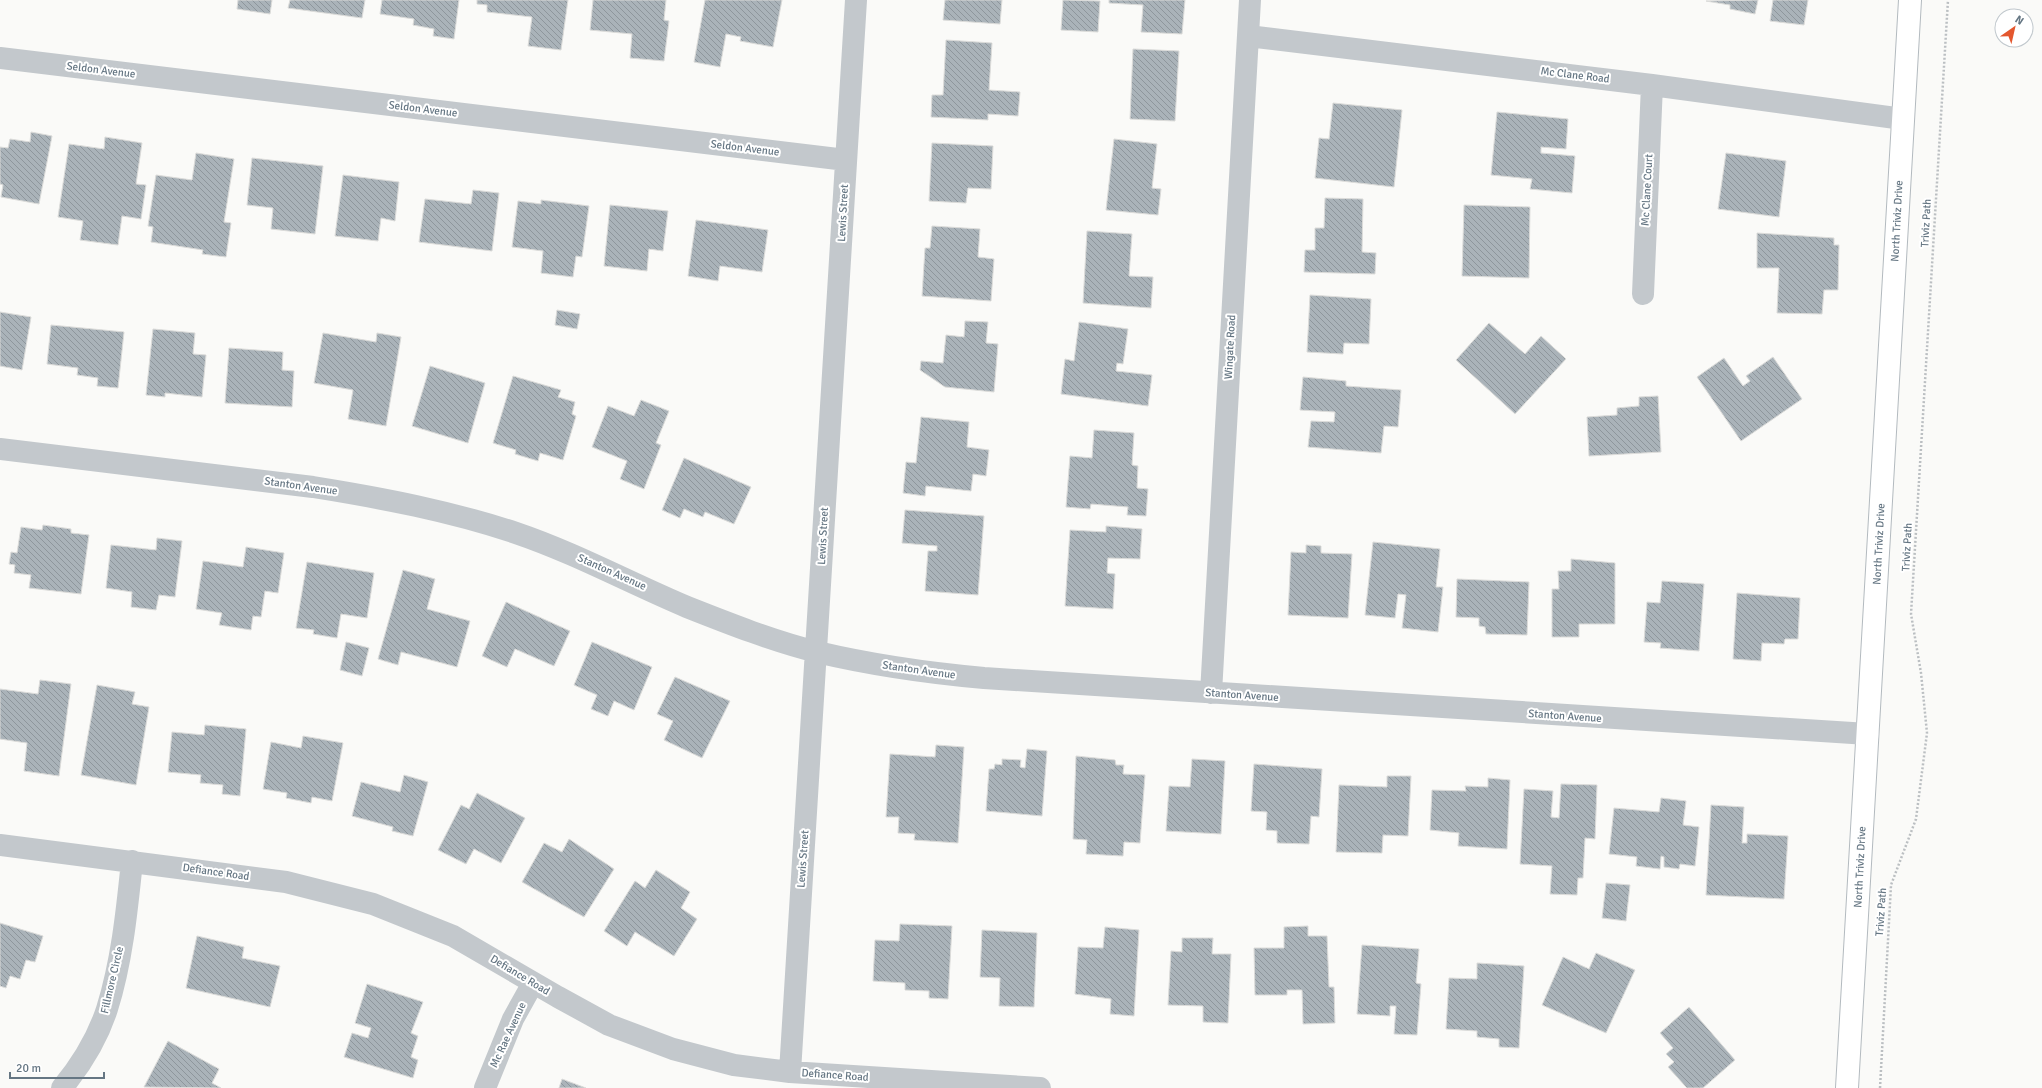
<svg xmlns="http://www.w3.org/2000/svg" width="2042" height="1088" font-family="Signika,sans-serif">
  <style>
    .building { fill: url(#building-back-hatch); stroke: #dcdcda }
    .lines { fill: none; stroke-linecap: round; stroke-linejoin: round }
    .secondary-casing { stroke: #b3babf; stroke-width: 24 }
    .path { stroke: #bbbfc2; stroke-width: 2.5; stroke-dasharray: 2 2; stroke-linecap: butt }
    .street { stroke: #c3c8cc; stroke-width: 22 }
    .secondary { stroke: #fff; stroke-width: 22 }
    .labels { text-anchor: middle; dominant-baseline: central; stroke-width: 4; stroke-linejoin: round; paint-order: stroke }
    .street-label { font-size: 11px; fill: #657683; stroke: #fff }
  </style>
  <defs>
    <pattern id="building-back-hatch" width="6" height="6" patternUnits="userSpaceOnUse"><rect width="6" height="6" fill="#aab3b9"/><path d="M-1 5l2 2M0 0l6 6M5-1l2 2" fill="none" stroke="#8e969c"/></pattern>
  </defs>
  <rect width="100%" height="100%" fill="#fafaf8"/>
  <path class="building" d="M238,0H272L270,14L237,9Z
    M290,0H365L362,18L288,8Z
    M382,0H459L454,39L433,36L434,29L413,25L414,19L380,14Z
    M477,0H568L561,50L528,46L532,17L487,12V5L477,4Z
    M593,0H666L664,20L669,21L664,61L630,58L632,34L590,30Z
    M705,0H782L773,47L740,41L741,37L726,34L720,67L694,62Z
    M945,0H1002L1000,24L943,20Z
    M1063,0L1100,1L1098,32L1061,30Z
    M1109,0H1185L1182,34L1141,32L1143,5L1109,3Z
    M1758,0L1755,14L1730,9V5L1706,1Z
    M1773,0H1808L1804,25L1770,21Z
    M946,40L992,43L989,90L1020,92L1018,116L988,114V120L931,117L932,95H943Z
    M1133,49L1179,51L1175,121L1130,119Z
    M1333,103L1402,110L1394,187L1315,178L1319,138L1329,139Z
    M1497,112L1568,119L1566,149L1541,147V153L1575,156L1572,193L1530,189L1532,179L1491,175Z
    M31,132L52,136L39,204L1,197L3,185L0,184V147L8,148L10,139L30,142Z
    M105,137L142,143L136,184L146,185L141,219L122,216L118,245L80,240L83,221L58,217L69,144L104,149Z
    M1114,139L1157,144L1152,188L1161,189L1158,215L1106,210Z
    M932,143L993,146L991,189L968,188L966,203L929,201Z
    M196,153L234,159L224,222L231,223L226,257L202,254L203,250L151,242L153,227L148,226L156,175L192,180Z
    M1726,153L1786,161L1779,217L1718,209Z
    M252,158L323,166L315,234L271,229L273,208L247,205Z
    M343,175L399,182L395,221L381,218L378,241L335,236Z
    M473,190L499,193L492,251L419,242L425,199L471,204Z
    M1325,198L1363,199L1362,252L1376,253L1375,274L1304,272L1305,250H1315V228H1324Z
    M541,200L589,206L582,257L576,256L573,277L541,273L543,251L512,247L518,201L541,204Z
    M610,205L668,211L663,251L649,249L647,271L604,266Z
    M1464,205L1530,207L1529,278L1462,276Z
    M696,220L768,230L762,272L720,266L718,281L688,276Z
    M932,226L980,229L978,257L994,259L991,301L922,296L925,248H930Z
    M1087,231L1132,234L1129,276L1153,277L1151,308L1083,303Z
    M1757,233L1834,238V245H1839L1838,290H1824L1822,314L1777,313L1779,268H1757Z
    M1310,295L1371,299L1369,344L1344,343L1343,354L1307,352Z
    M557,310L580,314L577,329L555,325Z
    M0,312L31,317L22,370L0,366Z
    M965,321L988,322L986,343L998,344L994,392L945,387L920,370L921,361L943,363L946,335L964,337Z
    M1079,322L1128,329L1123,364L1117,363L1116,371L1152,375L1148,406L1061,394L1065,359L1074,361Z
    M1489,323L1525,354L1541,336L1566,359L1515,414L1456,360Z
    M51,325L124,332L118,388L97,386L98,378L77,375L78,368L47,364Z
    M153,329L195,333L193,354L206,355L202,397L165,393V397L146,395Z
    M323,333L376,342L377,333L401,337L386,426L348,419L353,390L314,383Z
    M229,348L283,352L282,370L294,371L292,407L225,403Z
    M1773,357L1802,399L1741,441L1697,377L1724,358L1743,386L1750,381L1746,376Z
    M430,366L485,383L468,443L412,426Z
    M513,376L561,390L558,397L575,402L572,414L576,416L563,460L540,453L538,461L515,454L516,450L493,443Z
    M1303,377L1346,381V386L1401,390L1398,427L1384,426L1381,453L1308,447L1311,421L1334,422L1335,412L1300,410Z
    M1658,396L1661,452L1589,456L1587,417L1617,415V408L1639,406V397Z
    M641,400L669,411L656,443L661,445L644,489L620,479L627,461L592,447L608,406L634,416Z
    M921,417L969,422L967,447L989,450L986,476L973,474L971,491L926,486L925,496L903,493L906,462L916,463Z
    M1094,430L1134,433L1132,465L1138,466L1137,488L1148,489L1146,516L1127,515L1128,507L1091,504L1090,509L1066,507L1070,456L1092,458Z
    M684,458L751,487L734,524L705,512L703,517L684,509L680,518L662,510Z
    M905,510L984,516L978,595L925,591L928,551H937V546L902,543Z
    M43,525L71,529V533L89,535L81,594L29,588L31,575L14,573L15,565L9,564L11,552L17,553L21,527L42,530Z
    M1106,526L1142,529L1140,559L1108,558L1107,573L1115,574L1113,609L1065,606L1070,530L1106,532Z
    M157,538L182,541L175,597L159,595L156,610L131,607L132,592L106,588L111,545L156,550Z
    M1373,542L1440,549L1436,587H1443L1438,632L1402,628L1406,595L1398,594L1395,618L1365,615Z
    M1306,545L1321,546V553L1352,554L1348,618L1288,615L1291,552L1306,553Z
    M246,547L284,553L278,593L265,591L261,617L253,616L251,630L219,625L222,613L196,609L203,561L243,567Z
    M1571,559L1615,563V624H1579V637H1552V589H1559L1558,571H1571Z
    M307,562L374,573L367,618L341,614L337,638L313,634L314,630L296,628Z
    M403,570L435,579L427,609L470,621L457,667L401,652L398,665L378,659Z
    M1457,579L1529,582L1527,635L1486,634L1485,627L1479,626V618L1456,617Z
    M1662,581L1704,584L1699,651L1660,648L1661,643L1644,642L1647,602L1660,603Z
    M1737,593L1800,598L1798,639H1785L1784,644L1762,643L1761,661L1733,659Z
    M506,602L570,631L554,666L515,649L507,667L482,656Z
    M346,642L369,648L362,676L340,670Z
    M592,642L652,667L634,710L614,701L608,716L591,709L597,695L574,685Z
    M675,677L730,701L702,758L664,740L673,721L657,714Z
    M40,680L71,684L59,776L24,771L27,743L0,739V689L38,694Z
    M97,685L135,692L132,704L149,707L136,785L81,775Z
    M205,725L246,729L240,796L222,794L223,785L200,783L201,775L168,772L172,732L204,735Z
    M303,736L343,743L332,801L312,797L311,803L286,798L287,793L263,789L271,742L301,748Z
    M936,745L964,747L958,843L914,840L915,834L898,833L899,817H886L890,754L935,757Z
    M1027,749L1047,751L1042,816L986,811L989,769H994L995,764L1002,765V759L1021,760L1020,767L1025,768Z
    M1076,756L1115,760L1116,765H1124L1123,774L1145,775L1140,843L1124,842L1123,856L1086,854L1087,840L1073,839Z
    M1192,759L1225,761L1221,834L1166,831L1169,786L1190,787Z
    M1254,764L1322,769L1319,817L1311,816L1309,844L1277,843V831L1266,830L1267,812L1251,811Z
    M404,775L428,782L413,836L392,831L393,827L352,816L361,782L400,792Z
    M1387,776H1411L1408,836L1383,835L1382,853L1336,852L1339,785L1387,787Z
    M1488,778L1510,780L1507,849L1458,846L1459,833L1430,830L1432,790L1466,791L1465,786L1488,787Z
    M1561,784L1597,785L1595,839L1585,838L1583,878H1578L1577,895L1550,894L1552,866L1520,864L1524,789L1553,791L1551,817L1559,818Z
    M477,793L525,818L501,863L474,849L466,864L438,850L461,805L469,809Z
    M1661,798L1686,801L1683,825L1699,827L1695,866L1680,864L1679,869L1664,867V857L1661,856L1660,869L1636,866L1637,857L1609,854L1614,808L1659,812Z
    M1711,805L1744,807L1742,843H1747V834L1788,836L1784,899L1706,895Z
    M569,839L614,869L584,917L522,882L544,843L562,852Z
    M656,870L690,892L681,908L697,919L674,956L635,932L627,946L604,931L635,881L645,888Z
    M1606,883L1630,885L1626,921L1602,918Z
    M0,923L43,936L35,962L26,960L20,979L10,976L6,988L0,986Z
    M900,924L952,926L948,999L929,998V991L905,990V983L873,981L875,940L899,941Z
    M1308,926V936H1327L1329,987H1334L1335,1023L1303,1024L1302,990H1287V995H1255L1254,948H1284V927Z
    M1105,927L1139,930L1134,1016L1110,1014L1111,999L1075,994L1078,947L1103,948Z
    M982,930L1037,933L1034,1007L999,1006L1000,978L980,977Z
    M197,936L244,947L242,958L280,966L270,1007L186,988Z
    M1182,938H1213L1212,954H1231L1228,1023L1203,1022V1006L1168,1005L1171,951L1182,952Z
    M1362,945L1419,949L1416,983L1421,984L1417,1035L1394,1034L1396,1006H1390V1016L1357,1014Z
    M1596,953L1635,970L1606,1033L1542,1005L1563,957L1589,969Z
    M1477,963L1524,966L1519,1048L1499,1047V1039L1477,1037V1031L1446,1029L1449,978L1477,979Z
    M367,984L423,1002L411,1033L418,1036L411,1057L418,1060L413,1078L344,1057L352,1033L368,1038L371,1028L355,1023Z
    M1689,1007L1735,1060L1703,1088H1687L1668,1067L1674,1062L1666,1054L1673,1048L1660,1033Z
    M168,1041L219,1069L212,1083L221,1088L144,1087Z
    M562,1079L586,1088H559Z"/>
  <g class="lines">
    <g class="secondary-casing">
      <path id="secondary" d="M1847,1088L1910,0"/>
    </g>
    <path class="path" d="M1880,1088L1891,885L1916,819L1927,733L1921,673L1911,614L1948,0"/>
    <path class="street" d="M1248,36L1652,85L1903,119
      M0,58L846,160
      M1643,294L1652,85
      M0,449L313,487C382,498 450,511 516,533C575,553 630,583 687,607C730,624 773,641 817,652C872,665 928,673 984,678L1868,734
      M1211,693L1250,0
      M0,845L286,882L373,904L453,936L558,997L609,1025L673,1049L734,1065L790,1072L1040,1088
      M790,1072L856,0
      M62,1088C81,1065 98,1037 107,1009C122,961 127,910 132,861
      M485,1088L513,1019L533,983"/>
    <use href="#secondary" class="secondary"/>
  </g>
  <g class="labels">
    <g class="street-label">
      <text transform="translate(101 70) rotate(7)">Seldon Avenue</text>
      <text transform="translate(1575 75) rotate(7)">Mc Clane Road</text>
      <text transform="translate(423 109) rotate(7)">Seldon Avenue</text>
      <text transform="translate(745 148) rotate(7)">Seldon Avenue</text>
      <text transform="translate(1647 190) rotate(-87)">Mc Clane Court</text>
      <text transform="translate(843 213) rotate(-87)">Lewis Street</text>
      <text transform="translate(1897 221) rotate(-87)">North Triviz Drive</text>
      <text transform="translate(1926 223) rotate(-87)">Triviz Path</text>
      <text transform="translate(1230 347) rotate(-87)">Wingate Road</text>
      <text transform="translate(301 486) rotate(8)">Stanton Avenue</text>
      <text transform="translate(823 536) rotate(-87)">Lewis Street</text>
      <text transform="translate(1879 544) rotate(-87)">North Triviz Drive</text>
      <text transform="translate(1907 547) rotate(-87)">Triviz Path</text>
      <text transform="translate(612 572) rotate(24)">Stanton Avenue</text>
      <text transform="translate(919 670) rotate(8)">Stanton Avenue</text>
      <text transform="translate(1242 695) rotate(4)">Stanton Avenue</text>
      <text transform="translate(1565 716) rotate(4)">Stanton Avenue</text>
      <text transform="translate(803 859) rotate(-86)">Lewis Street</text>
      <text transform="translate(1860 867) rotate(-87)">North Triviz Drive</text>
      <text transform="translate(216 872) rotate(8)">Defiance Road</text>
      <text transform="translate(1881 912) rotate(-86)">Triviz Path</text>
      <text transform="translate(520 975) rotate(31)">Defiance Road</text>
      <text transform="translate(112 980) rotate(-77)">Fillmore Circle</text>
      <text transform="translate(508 1035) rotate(-65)">Mc Rae Avenue</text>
      <text transform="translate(835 1075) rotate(4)">Defiance Road</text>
    </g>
  </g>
  <g transform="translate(2014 28) rotate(34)"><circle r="19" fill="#ffffff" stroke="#c1c8cd"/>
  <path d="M0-3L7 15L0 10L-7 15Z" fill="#e4572e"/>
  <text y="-6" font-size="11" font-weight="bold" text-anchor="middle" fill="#657683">N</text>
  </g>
  <path d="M10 1072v6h94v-6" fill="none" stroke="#657683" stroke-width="2"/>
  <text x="16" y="1072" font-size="12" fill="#657683" stroke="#ffffff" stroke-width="3" paint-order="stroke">20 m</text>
</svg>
